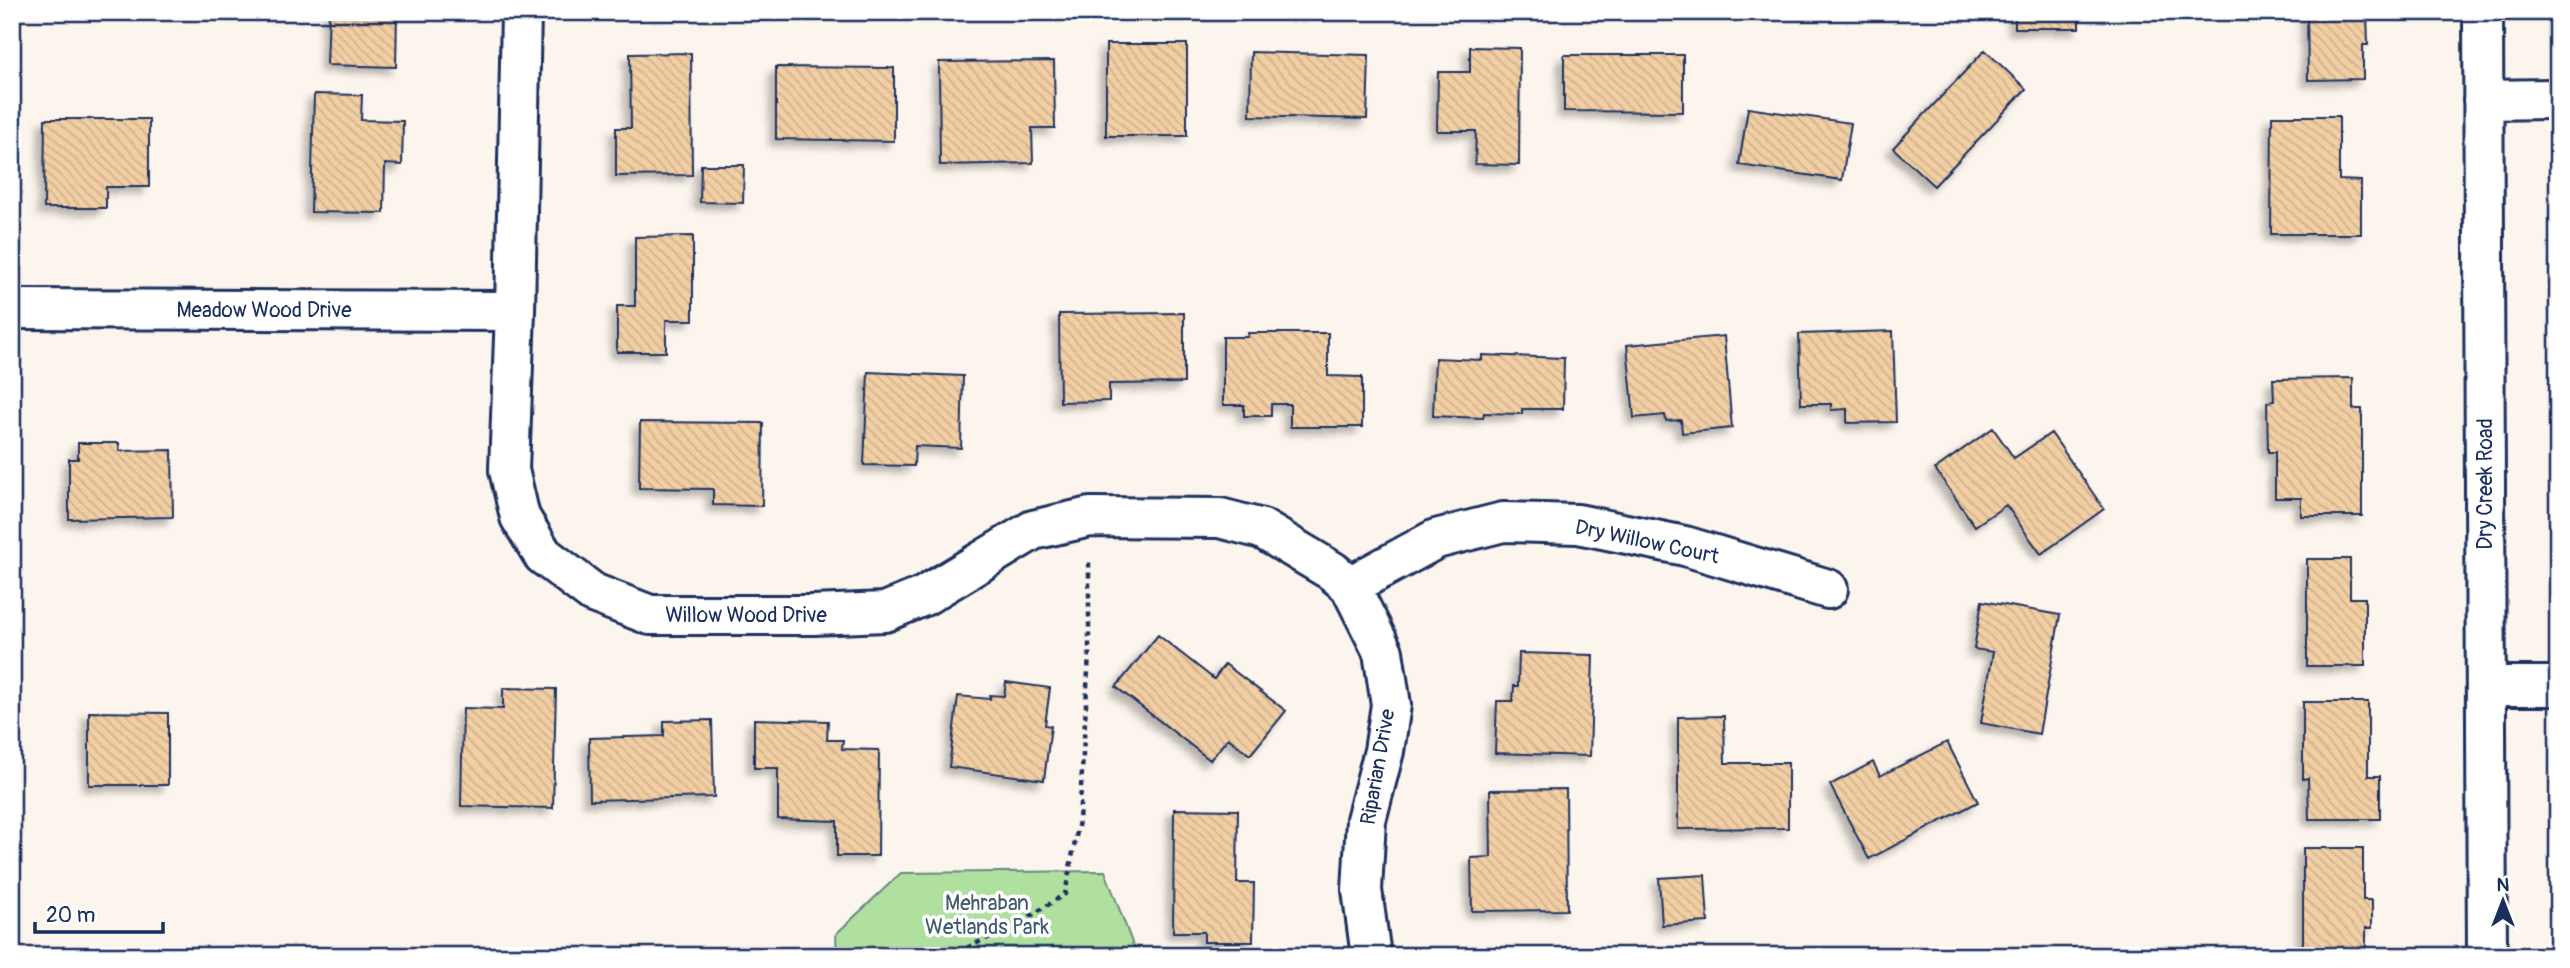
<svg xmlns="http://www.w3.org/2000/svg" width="2570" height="968" font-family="Pangolin,sans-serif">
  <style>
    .park { fill: #b0e0a0; stroke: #66887f; stroke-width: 2 }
    .building { fill: url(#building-back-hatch); stroke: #1b2f5e; stroke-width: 2; filter: url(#shadow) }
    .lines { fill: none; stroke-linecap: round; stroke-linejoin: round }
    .street-casing { stroke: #1b2f5e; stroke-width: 44 }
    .path { stroke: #1b2f5e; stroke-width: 4.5; stroke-dasharray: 5 5; stroke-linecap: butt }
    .street { stroke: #fff; stroke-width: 38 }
    .labels { text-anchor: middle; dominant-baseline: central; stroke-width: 7; stroke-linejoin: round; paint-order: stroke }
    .street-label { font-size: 21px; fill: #1b2f5e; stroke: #fff }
    .park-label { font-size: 21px; fill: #405b6e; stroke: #fff }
  </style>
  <defs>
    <pattern id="building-back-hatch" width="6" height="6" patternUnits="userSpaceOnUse" patternTransform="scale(1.75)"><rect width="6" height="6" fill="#f2cea3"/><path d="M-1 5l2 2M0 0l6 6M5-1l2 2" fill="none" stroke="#cfb18f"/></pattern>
    <filter id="shadow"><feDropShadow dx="-6" dy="6" stdDeviation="3.5" flood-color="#0004"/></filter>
  </defs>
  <rect width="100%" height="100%" fill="#fcf5ed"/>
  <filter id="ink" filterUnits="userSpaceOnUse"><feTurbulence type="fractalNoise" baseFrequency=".0143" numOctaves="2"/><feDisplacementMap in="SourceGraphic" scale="14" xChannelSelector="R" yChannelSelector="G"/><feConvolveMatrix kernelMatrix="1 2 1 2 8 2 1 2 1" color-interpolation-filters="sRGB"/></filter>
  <g filter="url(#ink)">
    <path class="park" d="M1105,871L1137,956H837L836,934L901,873Z"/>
    <path class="building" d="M329,12H397L396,67L327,65Z
      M2015,12H2079V28H2015Z
      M2307,12H2367L2368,45H2363V79L2308,80Z
      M1106,44H1187V136H1106Z
      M1470,47L1520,48L1519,165L1475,164L1476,131H1437L1438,72H1470Z
      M1985,50L2026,89L1934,186L1893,148Z
      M1251,52L1369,55L1367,119L1250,116Z
      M691,53L692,175L616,176V128H631L630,54Z
      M1564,55H1683V112L1564,111Z
      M1054,61L1055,128H1032L1033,163L940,165L939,62Z
      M776,67L894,68V141L776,139Z
      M314,94L362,95L361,120L403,121L402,165L385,164L384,213L311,212Z
      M1748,108L1851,123L1842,180L1739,165Z
      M2272,116H2339V180L2361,181V234H2271Z
      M45,119H149V187H106V208H44Z
      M701,165H744L743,203L700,202Z
      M693,236V320H666V352H617V306H635V237Z
      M1184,313V383L1109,384V401L1060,402L1059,314Z
      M1893,331L1896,422L1847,423V409L1831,410V404H1801L1799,334Z
      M1248,333H1328V376L1362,377V427H1290V404H1271V416H1244V405H1223V337H1248Z
      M1724,336L1732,428L1682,433L1681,420L1666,421L1665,415L1634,418L1627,345Z
      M1482,355L1564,358L1563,409H1522V414L1484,413L1483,418L1433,416L1435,358L1482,360Z
      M868,372L963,376L961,448L915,446L914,466L864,465Z
      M2353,378V409H2362V516H2301V498H2275V452H2268L2267,402L2274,401L2273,379Z
      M640,422L763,423L762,506L713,505V489L639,488Z
      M1993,428L2014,458L2051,433L2104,509L2041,554L2006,505L1975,526L1935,469Z
      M78,443H119V451L172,450L173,517L69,519V459H78Z
      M2307,559H2350V598H2365V666H2307Z
      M1982,601L2060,615L2039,734L1981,723L1993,652L1974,649Z
      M1158,635L1214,679L1225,664L1286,711L1250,755L1228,738L1210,760L1116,687Z
      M1519,653L1593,655L1590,756L1495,753L1497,701H1513L1514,686H1518Z
      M1006,682L1050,688L1045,725L1051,726L1044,780L949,767L958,696L990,699V695L1004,696Z
      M503,688L556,689L553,808L461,806L463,708L503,709Z
      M2303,702H2368V776H2380V819H2309L2308,778L2303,779Z
      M89,712L168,713V785H89Z
      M1724,716L1725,763H1788V828L1678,829V717Z
      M754,719L828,721L827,740H843L842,749L879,750L878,856H837V821L778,819V768H754Z
      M712,720L714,797L590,800L589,738L664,736V721Z
      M1947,742L1978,802L1869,859L1830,785L1873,762L1880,776Z
      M1566,789L1567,910L1472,911L1471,858L1491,857L1490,790Z
      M1174,809L1238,810L1237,883H1254L1253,942H1204V932H1173Z
      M2303,848H2363V900H2372V928H2366V956H2303Z
      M1705,875L1708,922L1662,925L1659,878Z"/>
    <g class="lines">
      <g class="street-casing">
        <path id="street" d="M521,12L515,311L509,470L520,517L543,555L593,593L650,615H813L885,612L924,596L1033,530L1090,517L1220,518L1262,529L1332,571L1350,586L1383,652L1391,705L1384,751L1366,820L1362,890L1371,956
          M2483,12L2487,956
          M2483,100L2558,99
          M12,309L515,311
          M1350,586L1436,539L1503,522L1578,524L1685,546L1828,589
          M2486,686H2558"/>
      </g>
      <path class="path" d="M949,956L1018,924L1065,894L1079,821L1089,654V559"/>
      <use href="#street" class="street"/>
    </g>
  </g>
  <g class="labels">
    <g class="street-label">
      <text x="264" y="310">Meadow Wood Drive</text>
      <text transform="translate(2485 484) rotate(-90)">Dry Creek Road</text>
      <text transform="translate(1647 542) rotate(12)">Dry Willow Court</text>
      <text x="746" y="615">Willow Wood Drive</text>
      <text transform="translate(1378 767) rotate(-80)">Riparian Drive</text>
    </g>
    <g class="park-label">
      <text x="987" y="903">Mehraban<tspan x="987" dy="24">Wetlands Park</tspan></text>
    </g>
  </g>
  <rect width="2570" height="968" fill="none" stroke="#fff" stroke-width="42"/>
  <rect x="21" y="21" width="2528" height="926" fill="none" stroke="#1b2f5e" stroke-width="2.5" filter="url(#ink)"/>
  <g transform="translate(2503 901)" stroke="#ffffff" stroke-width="5" paint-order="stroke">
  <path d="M0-5L12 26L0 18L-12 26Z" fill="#1b2f5e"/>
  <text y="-10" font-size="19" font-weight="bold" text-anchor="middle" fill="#1b2f5e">N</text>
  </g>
  <path d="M35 922v10h128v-10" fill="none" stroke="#1b2f5e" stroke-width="3.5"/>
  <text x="46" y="922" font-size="21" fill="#1b2f5e" stroke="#ffffff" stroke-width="5" paint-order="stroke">20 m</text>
</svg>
